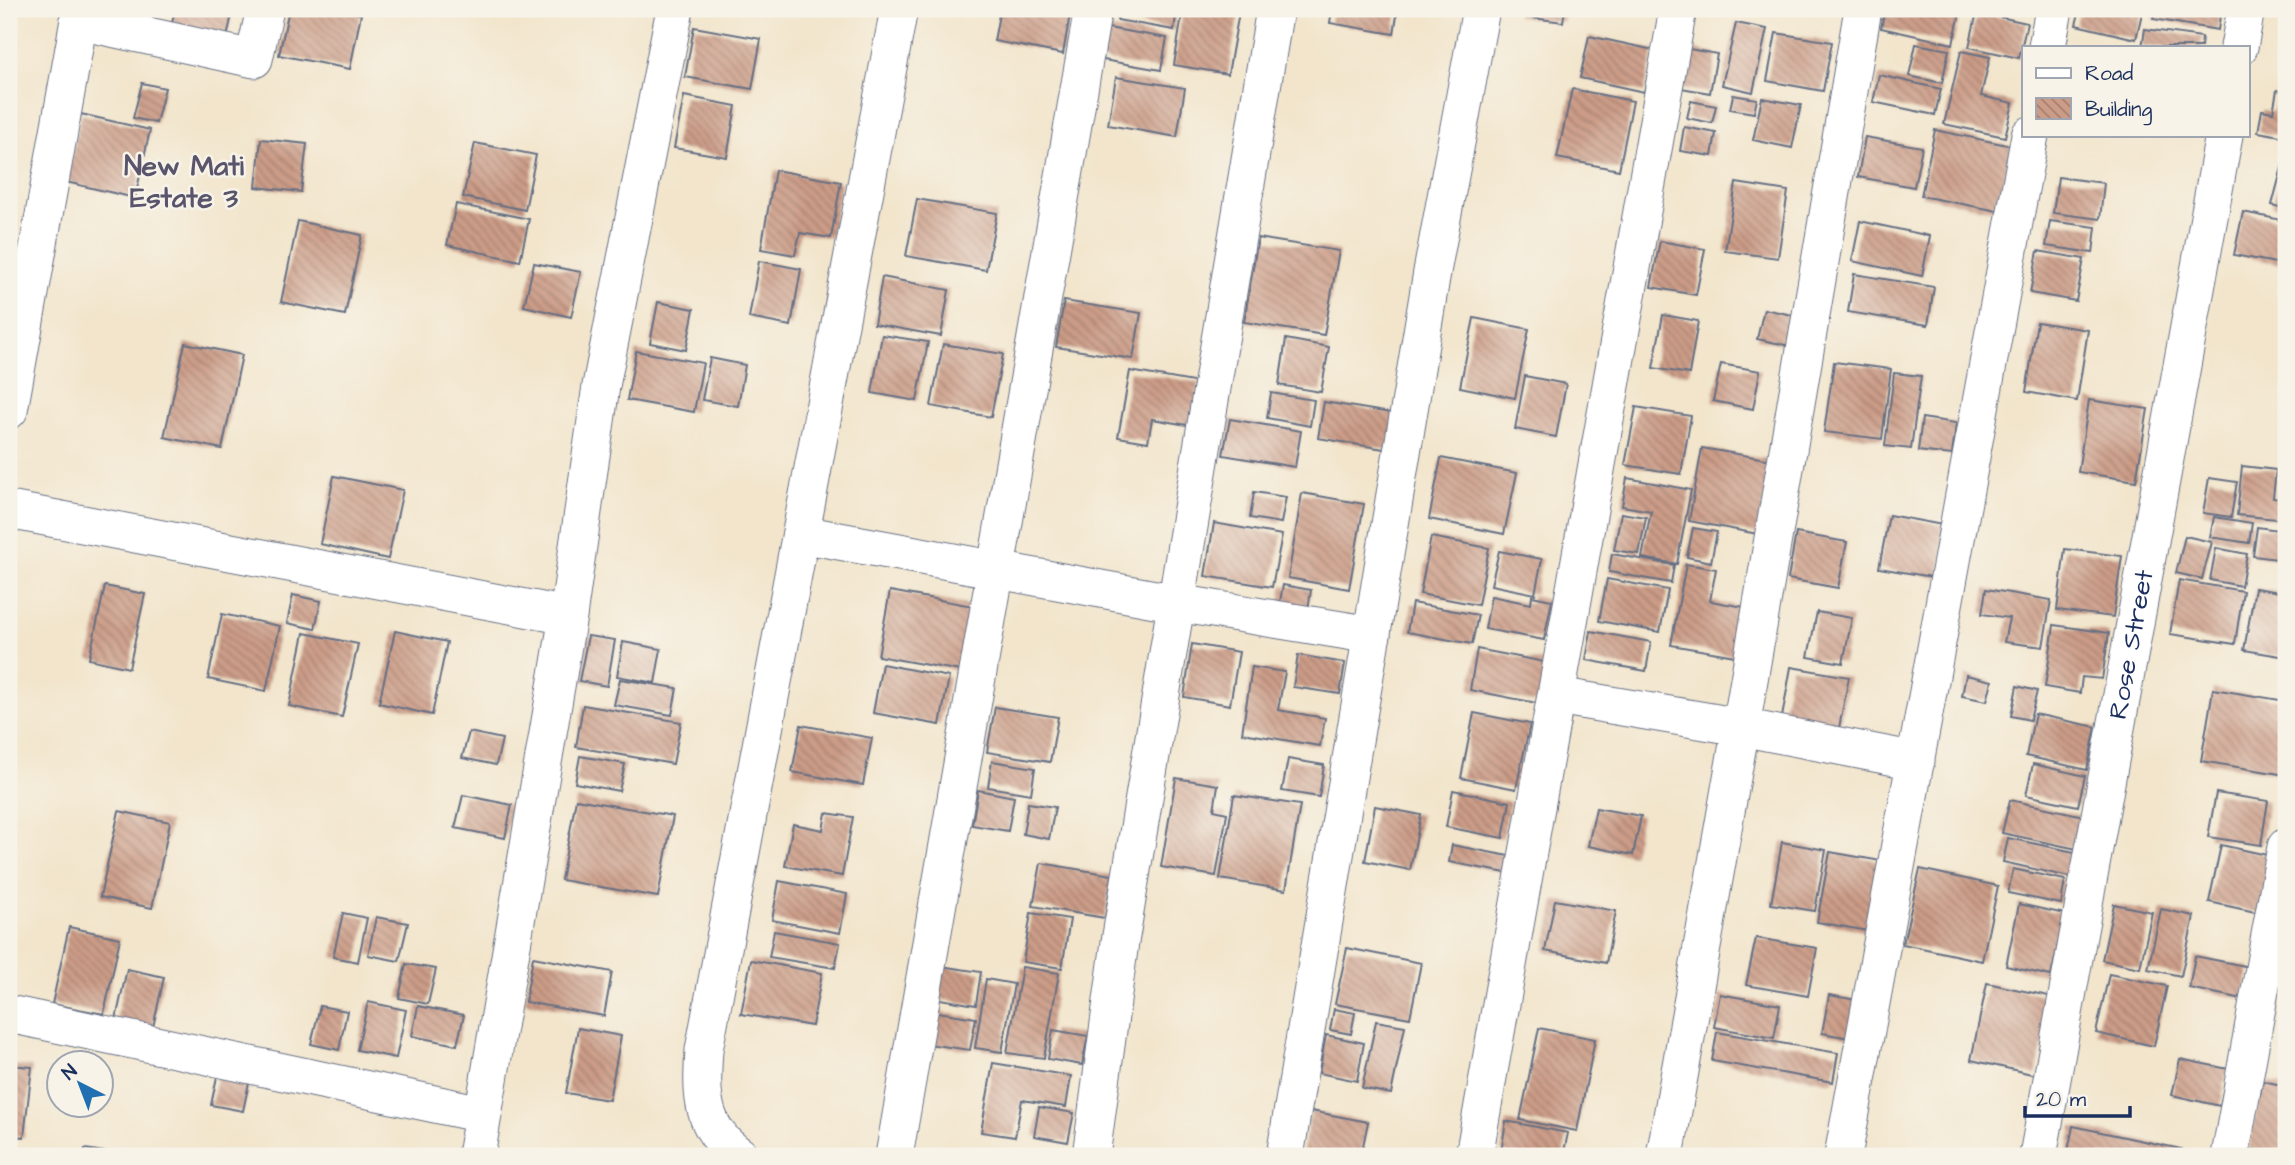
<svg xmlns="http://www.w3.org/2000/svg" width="2295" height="1165" font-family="'Architects Daughter',sans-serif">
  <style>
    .building { fill: url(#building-back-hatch) }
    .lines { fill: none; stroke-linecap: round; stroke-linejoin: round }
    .street-casing { stroke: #666f84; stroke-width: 39 }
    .street { stroke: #fff; stroke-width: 37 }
    .labels { text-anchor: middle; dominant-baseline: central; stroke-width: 5; stroke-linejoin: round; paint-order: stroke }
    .street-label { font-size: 26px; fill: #1b2f5e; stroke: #f7f3e8 }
    .neighbourhood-label { font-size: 28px; font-weight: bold; fill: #59556c; stroke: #f7f3e8 }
  </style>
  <defs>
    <pattern id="building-back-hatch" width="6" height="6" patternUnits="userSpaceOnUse" patternTransform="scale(1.75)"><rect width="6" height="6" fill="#cc9c87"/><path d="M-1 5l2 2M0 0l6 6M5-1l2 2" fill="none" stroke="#a58072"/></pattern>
  </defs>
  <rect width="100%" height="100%" fill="#f7f3e8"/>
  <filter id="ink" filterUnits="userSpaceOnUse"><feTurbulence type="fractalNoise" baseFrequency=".0143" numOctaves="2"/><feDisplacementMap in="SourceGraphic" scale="14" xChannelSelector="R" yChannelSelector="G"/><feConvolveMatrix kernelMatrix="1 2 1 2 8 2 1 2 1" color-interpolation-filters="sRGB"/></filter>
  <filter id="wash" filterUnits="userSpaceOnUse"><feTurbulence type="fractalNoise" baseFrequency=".00686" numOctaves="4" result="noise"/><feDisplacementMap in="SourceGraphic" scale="28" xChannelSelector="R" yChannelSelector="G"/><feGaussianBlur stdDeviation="1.57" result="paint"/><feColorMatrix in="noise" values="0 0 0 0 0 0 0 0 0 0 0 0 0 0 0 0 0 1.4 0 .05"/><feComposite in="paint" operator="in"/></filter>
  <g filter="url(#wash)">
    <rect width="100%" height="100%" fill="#f2e5cc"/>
    <g id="blocks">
      <path class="building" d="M175,9H233L227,38L171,27Z
        M289,9H334L361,14L350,69L279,55Z
        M1000,9H1071L1063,54L994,41Z
        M1119,9H1177L1174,30L1117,20Z
        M1183,9H1219L1239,12L1228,74L1174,65Z
        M1332,9H1398L1394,34L1330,23Z
        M1518,9H1565L1563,22L1517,16Z
        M1885,9H1961L1953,44L1881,28Z
        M2080,9H2143L2136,39L2076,25Z
        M2155,9H2221L2218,30L2153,19Z
        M1977,12L2027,23L2019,58L1969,47Z
        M1736,23L1767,29L1753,92L1722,85Z
        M694,27L761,39L752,89L685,77Z
        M1108,28L1167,38L1161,70L1103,60Z
        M2145,29L2202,37L2201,47H2142Z
        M1776,33L1832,42L1823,91L1767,81Z
        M1589,36L1654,50L1644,92L1580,78Z
        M1916,44L1949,50L1942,83L1909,76Z
        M1689,49L1717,54L1710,93L1681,88Z
        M1961,51L1990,57L1981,96L2013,103L2005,137L1944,124Z
        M1879,75L1941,89L1935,115L1873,102Z
        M1116,77L1185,88L1177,137L1108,125Z
        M142,83L165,88L156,123L133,118Z
        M1572,89L1633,101L1619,170L1557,158Z
        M2277,90L2286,92V137L2258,132L2262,110L2273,112Z
        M1733,95L1757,99L1754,113L1730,109Z
        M684,96L736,106L727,157L674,148Z
        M1762,98L1801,105L1792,148L1753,140Z
        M1691,101L1716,106L1712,123L1687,118Z
        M81,114L150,130L135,198L66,182Z
        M1684,127L1716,133L1712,156L1680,151Z
        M1935,130L2012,146L1998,211L1921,196Z
        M1865,137L1922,147L1914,187L1858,177Z
        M261,139L307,144L301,192L256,187Z
        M475,143L536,155L525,210L463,197Z
        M2285,156H2286V209L2272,205Z
        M775,170L841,182L831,238L800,233L795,255L761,249Z
        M2058,177L2104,183L2100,219L2053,213Z
        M1736,183L1788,191L1778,258L1725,251Z
        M917,199L997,213L986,270L906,256Z
        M456,204L529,219L520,261L447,245Z
        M2243,212L2286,221V265L2234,255Z
        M298,221L362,235L345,315L281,302Z
        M1860,221L1930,236L1922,276L1852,261Z
        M2050,221L2096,227L2093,253L2046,246Z
        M1258,238L1339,251L1324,335L1244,322Z
        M1660,241L1705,249L1696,295L1651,287Z
        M2038,251L2084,259L2076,301L2030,293Z
        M759,261L801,269L791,326L749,318Z
        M534,263L581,272L571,317L524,306Z
        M1854,274L1934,287L1928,325L1848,312Z
        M882,277L949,290L941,336L874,324Z
        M1064,301L1141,313L1133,359L1056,347Z
        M658,302L694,309L686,350L650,343Z
        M1764,309L1797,316L1790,346L1757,339Z
        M1663,315L1698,321L1689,374L1653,368Z
        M1474,318L1529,329L1515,398L1460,387Z
        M2037,322L2088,330L2077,401L2026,392Z
        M882,335L928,342L917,401L872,393Z
        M1286,339L1329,347L1321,392L1279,385Z
        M185,343L242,355L222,449L164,437Z
        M943,344L1003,354L991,417L931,406Z
        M636,351L703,363L694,412L627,400Z
        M710,358L745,365L738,406L702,400Z
        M1834,362L1891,369L1882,439L1824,432Z
        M1721,364L1760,371L1753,409L1713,401Z
        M1130,371L1199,383L1193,426L1152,419L1148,442L1118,437Z
        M1894,373L1921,376L1911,449L1885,446Z
        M1525,376L1566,384L1556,437L1515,429Z
        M1271,393L1314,400L1310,426L1267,418Z
        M2089,400L2148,409L2136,481L2078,472Z
        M1324,402L1397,414L1390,450L1318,438Z
        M1636,407L1691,416L1681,474L1625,465Z
        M1922,418L1956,423L1952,455L1918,451Z
        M1230,419L1301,431L1295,467L1223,455Z
        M1702,448L1772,460L1758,534L1689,521Z
        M1441,458L1517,473L1504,534L1429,519Z
        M2282,459H2286V497L2278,496Z
        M2242,466L2276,470L2273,498L2286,500V520L2237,515Z
        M334,476L403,490L388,559L320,544Z
        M1627,478L1691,490L1677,564L1642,558L1651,511L1622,506Z
        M2209,478L2237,482L2231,517L2203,513Z
        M1254,492L1286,497L1281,523L1250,518Z
        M1302,493L1364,504L1349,589L1288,578Z
        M1621,513L1646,517L1639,554L1614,550Z
        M1889,515L1948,526L1938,578L1879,568Z
        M2214,517L2252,523L2249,543L2210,537Z
        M1214,523L1282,535L1272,587L1205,576Z
        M2257,527L2286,531V560L2253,556Z
        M1693,528L1717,532L1711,562L1687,557Z
        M1796,533L1847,542L1838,588L1788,579Z
        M2185,536L2212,542L2202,579L2176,573Z
        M1431,537L1489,548L1478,605L1420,594Z
        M2216,548L2247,554L2241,586L2210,580Z
        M2065,549L2122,556L2113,617L2057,610Z
        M1499,551L1542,559L1535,594L1491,585Z
        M1612,554L1674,565L1671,583L1609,572Z
        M1686,564L1716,569L1710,601L1750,608L1741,657L1671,645Z
        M1607,579L1668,590L1660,632L1599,621Z
        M2179,580L2243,591L2235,644L2170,634Z
        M1283,585L1311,590L1307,617L1278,612Z
        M105,586L145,594L129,668L89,659Z
        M2255,588L2286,593V657L2244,650Z
        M1986,589L2051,600L2043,647L2004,642L2009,618L1982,614Z
        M890,591L973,606L961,671L878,656Z
        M293,595L321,601L315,629L287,623Z
        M1491,596L1531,604L1532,596L1552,600L1544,640L1485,629Z
        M1412,603L1478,615L1472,644L1407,632Z
        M1817,612L1852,618L1843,663L1808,657Z
        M222,614L280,626L266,691L208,679Z
        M2054,625L2109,633L2102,679L2082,677L2080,693L2045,687Z
        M395,631L447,642L432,715L379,703Z
        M1591,631L1651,642L1646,671L1586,660Z
        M304,633L358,644L342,717L289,706Z
        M588,636L615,640L607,686L579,681Z
        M623,642L661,649L655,683L617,676Z
        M1192,644L1239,652L1230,705L1184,697Z
        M1477,649L1560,665L1552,706L1470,690Z
        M1298,655L1345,663L1340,694L1293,687Z
        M882,664L949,677L940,725L873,713Z
        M1252,667L1285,672L1278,710L1325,718L1320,746L1242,733Z
        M1791,667L1849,677L1838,733L1781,723Z
        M1966,675L1992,681L1987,701L1962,696Z
        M620,679L677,688L672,715L614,705Z
        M2017,686L2037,691L2030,720L2011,716Z
        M2213,689L2286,701V775L2201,761Z
        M583,705L681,722L673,764L576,747Z
        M995,707L1058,717L1050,762L987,752Z
        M1474,713L1530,724L1516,789L1461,778Z
        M2035,714L2096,727L2087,770L2026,756Z
        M801,725L872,738L863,785L792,772Z
        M469,732L502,739L496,765L462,758Z
        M580,756L625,764L619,791L575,783Z
        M1288,759L1324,765L1319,797L1282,791Z
        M992,761L1035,768L1031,794L988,787Z
        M2033,764L2085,776L2078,806L2026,795Z
        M1176,778L1218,785L1214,810L1227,813L1216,876L1161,867Z
        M978,790L1014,797L1008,831L972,825Z
        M1453,790L1510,802L1503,838L1446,827Z
        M2216,793L2268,801L2261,845L2208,837Z
        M463,795L512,805L505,838L455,828Z
        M1234,795L1300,805L1286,890L1220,879Z
        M576,799L673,816L658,897L561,880Z
        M2010,800L2084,816L2077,849L2002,833Z
        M1028,803L1055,807L1049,839L1023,834Z
        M1375,806L1421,815L1410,870L1365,861Z
        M1596,808L1641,816L1633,855L1588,846Z
        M119,811L170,822L152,908L100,897Z
        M826,813L853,817L842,876L785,866L793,824L823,830Z
        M2008,838L2079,853L2074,878L2003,862Z
        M1782,842L1826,850L1815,911L1771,904Z
        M1452,845L1509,856L1506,873L1449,862Z
        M2221,845L2272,856L2260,913L2209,902Z
        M1830,852L1887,862L1874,932L1817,922Z
        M1041,863L1112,875L1105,918L1033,906Z
        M1920,869L1998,886L1982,961L1903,944Z
        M2013,869L2065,880L2061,904L2008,893Z
        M779,881L847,894L840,933L772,920Z
        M1555,900L1616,911L1606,963L1545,951Z
        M2019,904L2065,914L2051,976L2006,966Z
        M2114,904L2152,912L2140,968L2102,960Z
        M2161,909L2194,916L2181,976L2148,969Z
        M343,913L367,918L358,962L333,957Z
        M1031,913L1070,919L1062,968L1023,962Z
        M376,917L408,923L399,961L368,955Z
        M69,927L120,938L104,1014L52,1004Z
        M774,931L840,943L835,968L769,957Z
        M1756,938L1817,948L1808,996L1746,985Z
        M1347,948L1421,963L1410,1018L1335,1004Z
        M2195,956L2250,967L2243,999L2189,988Z
        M533,957L612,972L604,1016L525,1002Z
        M751,960L822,973L812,1026L741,1014Z
        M406,964L436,969L428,1004L399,998Z
        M940,966L981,972L976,1005L934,998Z
        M1022,967L1059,973L1044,1058L1007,1053Z
        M127,969L164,977L152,1032L115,1024Z
        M2109,974L2167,986L2154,1046L2096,1033Z
        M986,979L1014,984L1002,1052L975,1048Z
        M1987,983L2053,997L2036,1075L1971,1060Z
        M1720,994L1780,1005L1774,1038L1714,1027Z
        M1829,995L1862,1001L1855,1039L1822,1033Z
        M368,1002L406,1010L396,1058L357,1050Z
        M320,1006L347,1011L339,1050L311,1044Z
        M418,1006L464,1015L457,1045L412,1036Z
        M1334,1009L1355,1013L1351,1034L1330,1030Z
        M932,1011L976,1018L970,1050L927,1044Z
        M1376,1021L1405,1026L1391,1094L1362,1088Z
        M578,1028L621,1036L609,1100L566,1093Z
        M1539,1028L1595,1039L1577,1131L1520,1120Z
        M1053,1030L1088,1036L1082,1065L1048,1059Z
        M1717,1032L1838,1053L1833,1082L1712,1061Z
        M1326,1035L1364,1043L1357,1081L1319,1073Z
        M2180,1059L2228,1069L2220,1106L2172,1095Z
        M993,1063L1071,1076L1066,1107L1022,1100L1015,1137L981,1132Z
        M9,1065L32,1067L24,1137L9,1136Z
        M218,1072L250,1078L243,1111L211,1105Z
        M2263,1081L2286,1086V1156L2248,1149Z
        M1039,1107L1074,1113L1068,1142L1034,1136Z
        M1311,1111L1368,1122L1361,1156L1302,1154Z
        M1506,1121L1568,1133L1563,1156H1525L1501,1152Z
        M2073,1126L2181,1149L2179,1156H2067Z
        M85,1149L125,1155V1156H84Z"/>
    </g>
  </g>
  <g filter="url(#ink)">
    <use href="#blocks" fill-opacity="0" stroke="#666f84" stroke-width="2"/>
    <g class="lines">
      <g class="street-casing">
        <g id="street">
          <path d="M79,21L254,59L265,9"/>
          <path d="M2047,47L2054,9"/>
          <path d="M2239,47L2246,9"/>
          <path d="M9,410L81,9"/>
          <path d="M9,510L568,616"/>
          <path d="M801,534L1177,603L1372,635"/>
          <path d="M1557,696L1741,727L1916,761"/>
          <path d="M9,1014L482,1114"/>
          <path d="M476,1156L568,616L601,386L675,9"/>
          <path d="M740,1156C700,1128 701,1094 704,1050L899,9"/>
          <path d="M894,1156L1093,9"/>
          <path d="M1091,1156L1120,942L1275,9"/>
          <path d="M1285,1156L1432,272L1481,9"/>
          <path d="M1474,1156L1678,9"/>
          <path d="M1665,1156L1741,727L1863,9"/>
          <path d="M1843,1156L2030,135"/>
          <path id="s1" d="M2038,1156L2224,135"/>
          <path d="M2230,1156L2286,847"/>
        </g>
      </g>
      <use href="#street" class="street"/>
    </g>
  </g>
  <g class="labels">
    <g class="street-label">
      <text stroke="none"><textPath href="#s1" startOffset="520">Rose Street</textPath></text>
    </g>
    <g class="neighbourhood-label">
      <text x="184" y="166">New Mati<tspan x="184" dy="32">Estate 3</tspan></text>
    </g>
  </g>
  <rect width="2295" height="1165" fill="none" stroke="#f7f3e8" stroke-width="35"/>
  <rect x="2022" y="46" width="228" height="91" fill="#f7f3e8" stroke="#9fa5b1" stroke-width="2"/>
  <rect x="2036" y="68" width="35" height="10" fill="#ffffff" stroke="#9fa5b1" stroke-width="2"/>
  <text x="2085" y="80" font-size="21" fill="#1b2f5e">Road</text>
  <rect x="2036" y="98" width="35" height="21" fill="url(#building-back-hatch)" stroke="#9fa5b1" stroke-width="2"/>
  <text x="2085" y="116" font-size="21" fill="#1b2f5e">Building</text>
  <g transform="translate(80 1084) rotate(318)"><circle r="33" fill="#f7f3e8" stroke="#9fa5b1" stroke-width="2"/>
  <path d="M0-5L12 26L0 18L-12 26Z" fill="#1f6fb2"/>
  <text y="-10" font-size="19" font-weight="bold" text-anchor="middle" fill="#1b2f5e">N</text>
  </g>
  <path d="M2025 1106v10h105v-10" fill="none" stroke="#1b2f5e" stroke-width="3.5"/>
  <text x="2036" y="1106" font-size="21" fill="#1b2f5e" stroke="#f7f3e8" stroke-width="5" paint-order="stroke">20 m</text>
</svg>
